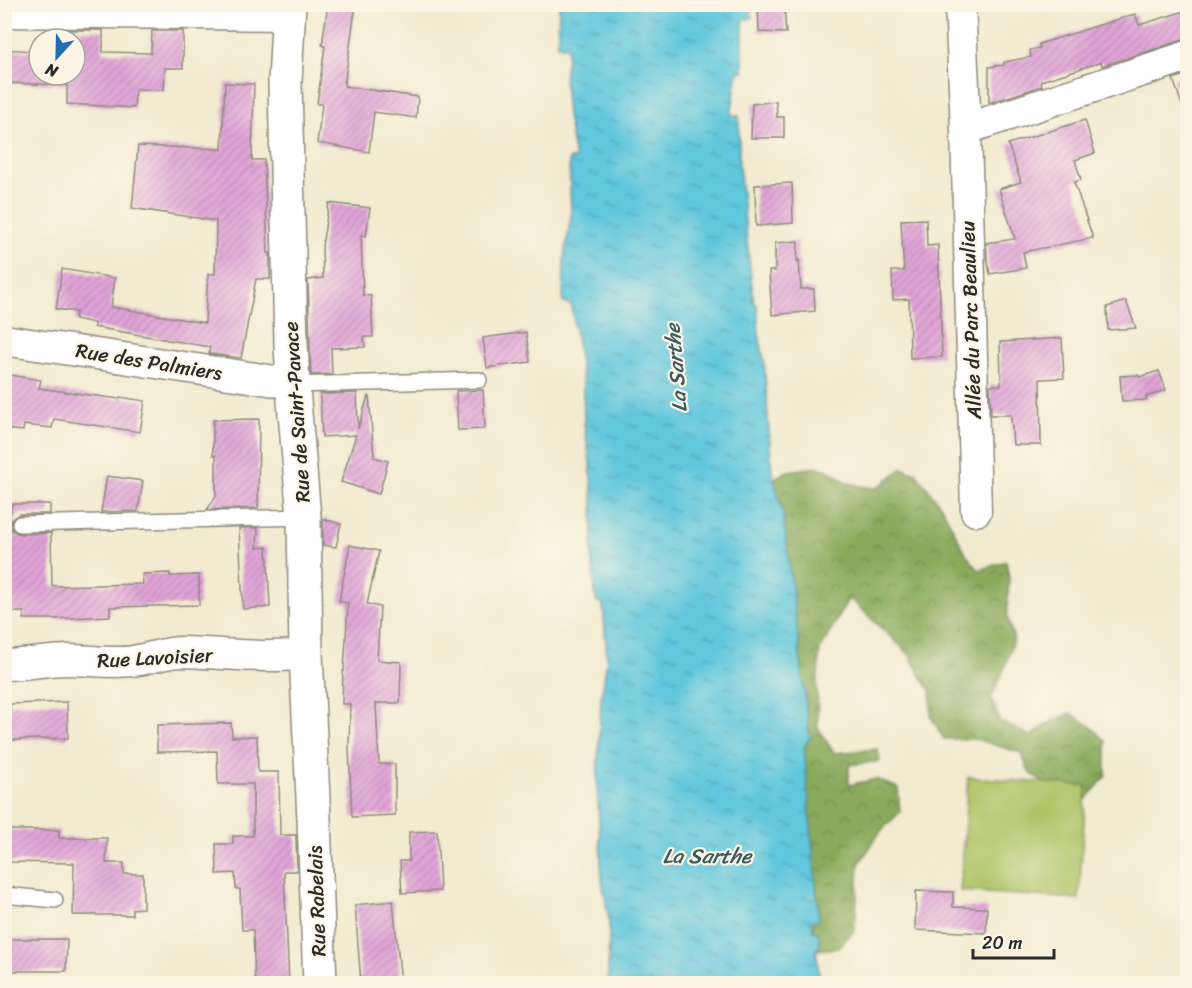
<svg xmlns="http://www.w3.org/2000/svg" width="1192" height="988" font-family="Sriracha,sans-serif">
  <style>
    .forest { fill: url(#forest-crowns); stroke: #5a6a44; stroke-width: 1.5 }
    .garden { fill: #aec468; stroke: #6c784a; stroke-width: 1.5 }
    .water { fill: url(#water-ripples); stroke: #467984; stroke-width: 1.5 }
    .building { fill: url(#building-hatch); fill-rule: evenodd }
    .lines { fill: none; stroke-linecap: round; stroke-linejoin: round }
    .service-casing { stroke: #8e8b7e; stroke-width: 18 }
    .minor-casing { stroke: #8e8b7e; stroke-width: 33 }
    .tertiary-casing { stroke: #8e8b7e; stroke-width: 36 }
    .service { stroke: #fff; stroke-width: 15 }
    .minor { stroke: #fff; stroke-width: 30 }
    .tertiary { stroke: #fff; stroke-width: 33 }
    .labels { text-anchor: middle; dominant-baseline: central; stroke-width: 4.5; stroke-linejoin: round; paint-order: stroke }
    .street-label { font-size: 20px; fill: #2b2b2b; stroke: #fcf5e5 }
    .water-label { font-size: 21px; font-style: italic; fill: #3b5a60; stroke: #fcf5e5 }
  </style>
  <defs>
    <pattern id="forest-crowns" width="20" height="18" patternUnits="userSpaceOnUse" patternTransform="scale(1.5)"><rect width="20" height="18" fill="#8aaa5c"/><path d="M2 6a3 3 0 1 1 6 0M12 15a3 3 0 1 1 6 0" fill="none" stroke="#718b4c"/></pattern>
    <pattern id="water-ripples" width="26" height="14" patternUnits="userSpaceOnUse" patternTransform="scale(1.5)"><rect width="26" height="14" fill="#60c7dd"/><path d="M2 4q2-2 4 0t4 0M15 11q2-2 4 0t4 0" fill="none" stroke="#4fa2b3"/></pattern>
    <pattern id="building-hatch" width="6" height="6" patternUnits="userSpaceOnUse" patternTransform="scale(1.5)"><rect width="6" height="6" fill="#e1a4d8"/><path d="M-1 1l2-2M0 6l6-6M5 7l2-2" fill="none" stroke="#b786af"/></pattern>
  </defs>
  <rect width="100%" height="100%" fill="#fcf5e5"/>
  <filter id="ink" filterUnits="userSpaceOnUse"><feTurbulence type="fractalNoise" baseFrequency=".0167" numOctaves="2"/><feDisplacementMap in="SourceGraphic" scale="12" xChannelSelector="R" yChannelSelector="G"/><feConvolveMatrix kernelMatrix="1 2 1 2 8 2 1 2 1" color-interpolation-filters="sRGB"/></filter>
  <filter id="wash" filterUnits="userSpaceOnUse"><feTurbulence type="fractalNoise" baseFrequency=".008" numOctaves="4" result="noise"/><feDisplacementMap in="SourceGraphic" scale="24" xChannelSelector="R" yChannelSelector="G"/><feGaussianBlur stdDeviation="1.35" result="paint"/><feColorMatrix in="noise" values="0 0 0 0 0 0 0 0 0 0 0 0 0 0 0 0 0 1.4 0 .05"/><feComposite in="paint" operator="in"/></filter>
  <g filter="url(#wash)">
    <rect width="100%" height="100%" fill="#f2ebd0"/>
    <path class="forest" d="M819,467L836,474L844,481L859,486L877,488L902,468L916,473L941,506L968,557L979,570L1006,561L1009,577L1007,615L1014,640L1003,672L991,698L1000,722L1031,736L1047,724L1071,713L1090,726L1106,741V776L1085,801L1065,798L1029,772L1021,753L975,739H944L931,717V691L919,673L910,655L849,598L820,650L817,686L818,728L834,753L878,749L880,761L849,765V785L876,779L898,788L900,812L880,832L859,864L855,930L838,948L806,951L755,489L787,471Z"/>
    <path class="garden" d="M968,777L1086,786L1079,899L960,891Z"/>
    <path class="water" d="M559,5H751L752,18L743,20V71H738L731,115L739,116V167L754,304L757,305L759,335L764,360L772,472L783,513L810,738L804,747L819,920H813V932H818L820,947L816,948L820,983H608L609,921L602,880L597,784L601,699L607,659L603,604L596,601L592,557L593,507L590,462L584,424L583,384L571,304L563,303L564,260L571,215L569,159H575L567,115L564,79L568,47L558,45Z"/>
    <g id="blocks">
      <path class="building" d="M328,4H356L344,86L418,97L416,118L374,112L369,152L317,143L322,104H317L325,46L322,45Z
        M758,5H784L786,33L759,32Z
        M1188,10V39L1183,40L1102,66L1101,62L1073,71L1041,81L1042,86L989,103V67L1004,65V62L1031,57L1030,50L1040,48L1039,44L1135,14L1139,25Z
        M67,30H103V52L151,53L152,31H183V68H165L164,90L135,89L134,108L67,104V85L4,83V49L34,51L35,37L67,39ZM39,39H75V75H39Z
        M1188,74V111H1184L1173,79Z
        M225,83L254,84L252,160H264L268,253H270V279H256L241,358L209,354L210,347L94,327V323L75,319L76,312L56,309L62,269L115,278L111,307L205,323L208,274H215L216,221L132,208L138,146L222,149Z
        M776,101L777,117H784V138H751L752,104Z
        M1085,120L1095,153L1075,160L1081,180L1074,182L1093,238L1023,252L1026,268L990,274L987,258L986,243L1015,239L999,189L1021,182L1008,144Z
        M792,183L793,223L756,226L755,185Z
        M329,203L370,208L366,236L361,235L363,295L371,296L373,337H364L365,347L331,348L332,374L311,375L308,280L323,278L322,246Z
        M926,219L927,246L938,245L942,357L910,358L909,299L893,300L892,271H904L901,220Z
        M798,241L797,261L799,260L801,289H814L815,311L772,315L769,271H775V243Z
        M1126,301L1136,328L1108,330L1107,307Z
        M526,332L530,362L487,368L483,338Z
        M1062,338L1064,378L1040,379L1041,445H1013L1011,415H991L990,385H1001L1000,342Z
        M1159,371L1166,390L1146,397L1147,400L1122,401L1120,376L1138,375L1139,377Z
        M4,374L41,380L39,388L119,399L120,397L145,401L140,432L54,419L52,428L24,425L23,431L4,429Z
        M483,390L485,429L458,430L456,391Z
        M357,393L358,429L368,396H369L374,457L388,461L379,494L341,482L356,435L322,437L320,394Z
        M259,419L258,508L207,510L216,496V455H213V420Z
        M107,476L143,481L138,511L101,512Z
        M12,504H50V514H19L12,519L10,525L12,530L20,534L51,533L52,586L143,584L142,574L170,573V576L199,575V605L110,607V616L53,619H24V612H4V579H7L10,517Z
        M323,519L341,524L336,547L323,545Z
        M239,528H258L257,548L267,547L270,607L243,609Z
        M350,545L379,551L367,604L380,607L377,660L401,662L400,703H376L379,764H395V815L352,817L349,750L350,704H342L343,671H344L348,603L339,601Z
        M67,702L68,738L11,740L10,704Z
        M231,723L232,737L257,736L258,772H279L280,835H296L297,871H284L289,984H255L253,930H242L240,889H236L235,873L217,874L216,844H233V836H253V784H218L217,751L157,752V725Z
        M4,830H59V838H107L106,863H124V874H143V908L132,909V915H73L74,863L4,862Z
        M437,831L440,891L402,893L400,861H409V832Z
        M916,891L953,892V907L987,908L986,933L915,930Z
        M393,901L401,984H361L355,905Z
        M4,939H67L66,971H4Z"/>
    </g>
  </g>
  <g filter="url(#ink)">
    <use href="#blocks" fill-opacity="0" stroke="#8e8b7e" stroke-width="1.5"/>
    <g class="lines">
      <g class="service-casing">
        <path id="service" d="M294,385L479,380
          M20,524L304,517
          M4,895L55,900"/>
      </g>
      <g class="minor-casing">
        <path id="minor" d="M960,4L966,129L976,511
          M4,12L288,15
          M966,129L1188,56
          M4,340L275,381L294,385
          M4,665C26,665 47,660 68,660C90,660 111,664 133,661C149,659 165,652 182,652C224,653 264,659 306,654"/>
      </g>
      <g class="tertiary-casing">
        <path id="tertiary" d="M289,4L285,82L291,345L294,401L304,517L306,654L314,819L320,984"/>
      </g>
      <use href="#service" class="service"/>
      <use href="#minor" class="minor"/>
      <use href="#tertiary" class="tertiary"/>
    </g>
  </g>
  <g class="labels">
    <g class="street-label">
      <text transform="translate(971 320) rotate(-92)">Allée du Parc Beaulieu</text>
      <text transform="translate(149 362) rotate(9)">Rue des Palmiers</text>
      <text transform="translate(297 412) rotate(-94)">Rue de Saint-Pavace</text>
      <text transform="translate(155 658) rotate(-3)">Rue Lavoisier</text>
      <text transform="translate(317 901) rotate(-92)">Rue Rabelais</text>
    </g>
    <g class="water-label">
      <text transform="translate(676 368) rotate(-95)">La Sarthe</text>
      <text x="707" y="856">La Sarthe</text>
    </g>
  </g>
  <rect width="1192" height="988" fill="none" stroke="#fcf5e5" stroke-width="24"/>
  <g transform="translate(57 57) rotate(202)"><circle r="28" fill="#fcf5e5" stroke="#a8a49b" stroke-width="1.5"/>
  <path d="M0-4.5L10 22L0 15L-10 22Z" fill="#1f6fb2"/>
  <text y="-9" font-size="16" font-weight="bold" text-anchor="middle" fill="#2b2b2b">N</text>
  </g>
  <path d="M973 949v9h81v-9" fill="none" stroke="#2b2b2b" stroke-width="3"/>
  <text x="982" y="949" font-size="18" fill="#2b2b2b" stroke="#fcf5e5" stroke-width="4.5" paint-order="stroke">20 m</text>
</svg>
